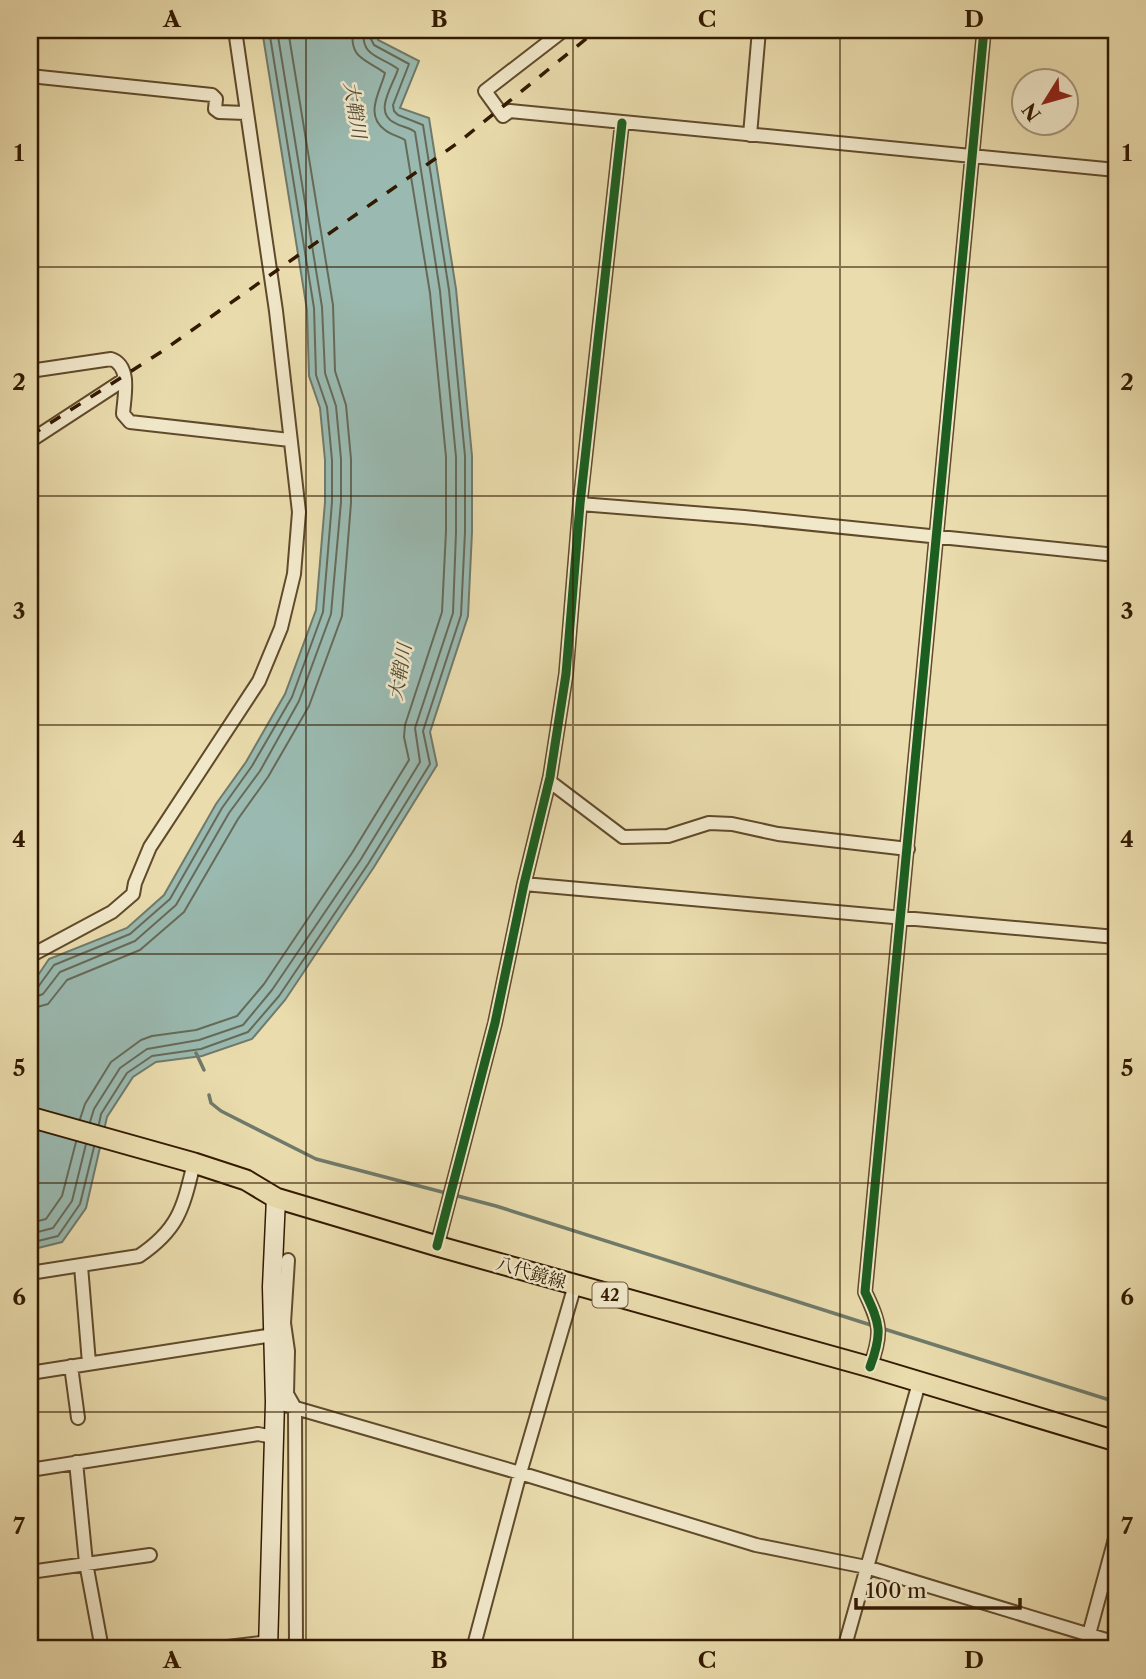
<svg xmlns="http://www.w3.org/2000/svg" width="1146" height="1679" font-family="'Libre Caslon Text','Noto Serif JP',serif">
  <style>
    .water { fill: #9abab1; stroke: #707a6a; stroke-width: 2 }
    .lines { fill: none; stroke-linecap: round; stroke-linejoin: round }
    .shore { stroke: #666a58; stroke-width: 2 }
    .stream { stroke: #707a6a; stroke-width: 3.5 }
    .street-casing { stroke: #604a2b; stroke-width: 16 }
    .secondary-casing { stroke: #321900; stroke-width: 21 }
    .primary-casing { stroke: #321900; stroke-width: 23 }
    .street { stroke: #f1e8ca; stroke-width: 12 }
    .secondary { stroke: #f1e8ca; stroke-width: 18 }
    .primary { stroke: #eadcad; stroke-width: 19 }
    .rail { stroke: #321900; stroke-width: 3.5; stroke-dasharray: 12 12; stroke-linecap: butt }
    .cycleway-casing { stroke: #f1e8ca; stroke-width: 13 }
    .cycleway { stroke: #1b5e20; stroke-width: 9 }
    .grid { fill: none; stroke: #321900; stroke-width: 2; stroke-opacity: 0.55 }
    .labels { text-anchor: middle; dominant-baseline: central; stroke-width: 5; stroke-linejoin: round; paint-order: stroke }
    .shield { fill: #f1e8ca; stroke: #6b573d; stroke-width: 2 }
    .shield-label { font-size: 16px; font-weight: bold; fill: #321900 }
    .street-label { font-size: 18px; fill: #321900; stroke: #f1e8ca }
    .water-label { font-size: 19px; font-style: italic; fill: #514935; stroke: #f1e8ca }
    .neatline { fill: none; stroke: #321900; stroke-width: 2.5 }
    .grid-label { font-size: 23px; text-anchor: middle; font-weight: bold; fill: #321900 }
  </style>
  <rect width="100%" height="100%" fill="#eadcad"/>
  <filter id="stains"><feTurbulence type="fractalNoise" baseFrequency=".00286" numOctaves="4"/><feColorMatrix values="0 0 0 0 .2 0 0 0 0 .09 0 0 0 0 .02 0 0 0 .5 -.17"/></filter>
  <radialGradient id="worn" r=".72"><stop offset=".6" stop-color="#630" stop-opacity="0"/><stop offset="1" stop-color="#630" stop-opacity=".3"/></radialGradient>
  <path class="water" d="M262,30H380L378,40L419,61L400,108L429,118L456,289L472,456V532L468,616L430,732L437,765L374,867L285,1000L252,1039L202,1056L156,1062L133,1077L107,1117L86,1208L62,1242L30,1250V987L49,959L127,928L164,895L216,804L246,762L285,694L316,610L325,502V460L320,408L309,376L307,310Z"/>
  <g class="lines">
    <path class="shore" d="M30,990L38,987L54,965L130,934L170,899L222,808L252,766L292,697L323,612L332,502V460L327,407L316,375L314,308L269,30
      M30,999L43,994L60,972L135,941L176,905L229,813L260,771L299,701L331,614L341,502V459L336,406L325,373L322,307L277,30
      M30,1009L48,1004L67,980L140,950L184,912L238,819L268,777L309,706L342,616L351,503V459L346,405L335,371L333,305L288,30
      M80,1119L85,1104L111,1062L141,1040L152,1036L196,1030L237,1016L264,984L352,853L409,760L404,737L405,725L442,612L446,531V457L430,293L405,140C399,136 391,135 385,130C364,115 380,92 385,73C366,59 349,59 353,30
      M90,1122L94,1109L120,1068L147,1049L199,1040L243,1025L272,990L361,859L420,762L415,728L453,613L456,532V457L440,291L415,132C409,127 401,127 395,123C372,113 394,84 398,69C381,56 360,57 364,30
      M99,1124L101,1114L127,1073L152,1056L201,1049L248,1032L279,996L368,864L430,764L423,731L461,615L465,532V456L449,290L423,125L398,115L394,111L393,105L409,64L374,45L371,39L373,30
      M30,1223L46,1219L62,1196L76,1142
      M30,1234L53,1228L72,1201L86,1144
      M30,1243L58,1236L80,1204L94,1147"/>
    <path class="stream" d="M196,1053L204,1070
      M209,1095L211,1103L221,1111L316,1159L446,1193
      M454,1195L496,1206L874,1326
      M881,1328L1116,1402"/>
    <g class="street-casing">
      <path id="street" d="M564,30L485,91L503,116L510,111L1116,170
        M30,76L212,95L216,99L215,109L219,112L246,113
        M750,135L759,30
        M30,371L111,359C132,366 124,397 123,414L130,422L290,440
        M30,441L125,379
        M580,504L744,517L1116,555
        M549,781L623,837L668,836L709,823L732,824L778,834L908,849
        M524,884L1116,937
        M30,956L112,912L133,894L135,883L150,847L259,681L281,628L294,574L299,512L276,311L235,30
        M437,1246L495,1023L524,884L550,777L566,674L580,504L622,123
        M288,1260L284,1323L288,1351L287,1394L295,1408L296,1649
        M81,1266L89,1363
        M30,1273L139,1256C179,1229 183,1208 194,1163
        M71,1366L78,1418
        M870,1367C883,1332 880,1324 865,1292L984,30
        M30,1373L273,1335
        M275,1402L520,1473L756,1545L866,1567L1116,1643
        M76,1462L86,1563L102,1649
        M30,1470L258,1434L273,1437
        M30,1572L150,1555
        M211,1649L269,1642
        M473,1649L520,1473L575,1285
        M844,1649L919,1383
        M1085,1649L1116,1535"/>
    </g>
    <g class="secondary-casing">
      <path id="secondary" d="M268,1649L275,1402L272,1287L276,1198"/>
    </g>
    <g class="primary-casing">
      <path id="primary" d="M30,1117L194,1163L246,1180L276,1198L437,1246L870,1367L1116,1441"/>
    </g>
    <use href="#street" class="street"/>
    <use href="#secondary" class="secondary"/>
    <use href="#primary" class="primary"/>
    <path class="rail" d="M30,436L161,352L459,142L597,30"/>
    <g class="cycleway-casing">
      <path id="cycleway" d="M437,1246L495,1023L524,884L550,777L566,674L580,504L622,123
        M870,1367C883,1332 880,1324 865,1292L984,30"/>
    </g>
    <use href="#cycleway" class="cycleway"/>
  </g>
  <path class="grid" d="M306,30V1649M573,30V1649M840,30V1649M30,267H1116M30,496H1116M30,725H1116M30,954H1116M30,1183H1116M30,1412H1116"/>
  <g class="labels">
    <rect class="shield" x="592.5" y="1282.5" width="35" height="25" rx="5"/>
    <g class="shield-label">
      <text x="610" y="1295">42</text>
    </g>
    <g class="street-label">
      <text transform="translate(531 1273) rotate(16)">八代鏡線</text>
    </g>
    <g class="water-label">
      <text transform="translate(355 110) rotate(81)">大鞘川</text>
      <text transform="translate(400 672) rotate(-80)">大鞘川</text>
    </g>
  </g>
  <rect width="1146" height="1679" fill="none" stroke="#eadcad" stroke-width="77"/>
  <g transform="translate(1045 102) rotate(233)"><circle r="33" fill="#f1e8ca" stroke="#a59579" stroke-width="2"/>
  <path d="M0-5L12 26L0 18L-12 26Z" fill="#8f2418"/>
  <text y="-10" font-size="19" font-weight="bold" text-anchor="middle" fill="#321900">N</text>
  </g>
  <path d="M856 1598v10h164v-10" fill="none" stroke="#321900" stroke-width="3.5"/>
  <text x="866" y="1598" font-size="21" fill="#321900" stroke="#f1e8ca" stroke-width="5" paint-order="stroke">100 m</text>
  <rect x="38" y="38" width="1070" height="1602" class="neatline"/>
  <g class="grid-label">
    <text x="172" y="27">A</text>
    <text x="439" y="27">B</text>
    <text x="707" y="27">C</text>
    <text x="974" y="27">D</text>
    <text x="19" y="161">1</text>
    <text x="1127" y="161">1</text>
    <text x="19" y="390">2</text>
    <text x="1127" y="390">2</text>
    <text x="19" y="619">3</text>
    <text x="1127" y="619">3</text>
    <text x="19" y="847">4</text>
    <text x="1127" y="847">4</text>
    <text x="19" y="1076">5</text>
    <text x="1127" y="1076">5</text>
    <text x="19" y="1305">6</text>
    <text x="1127" y="1305">6</text>
    <text x="19" y="1534">7</text>
    <text x="1127" y="1534">7</text>
    <text x="172" y="1668">A</text>
    <text x="439" y="1668">B</text>
    <text x="707" y="1668">C</text>
    <text x="974" y="1668">D</text>
  </g>
  <rect width="100%" height="100%" filter="url(#stains)"/>
  <rect width="100%" height="100%" fill="url(#worn)"/>
</svg>
